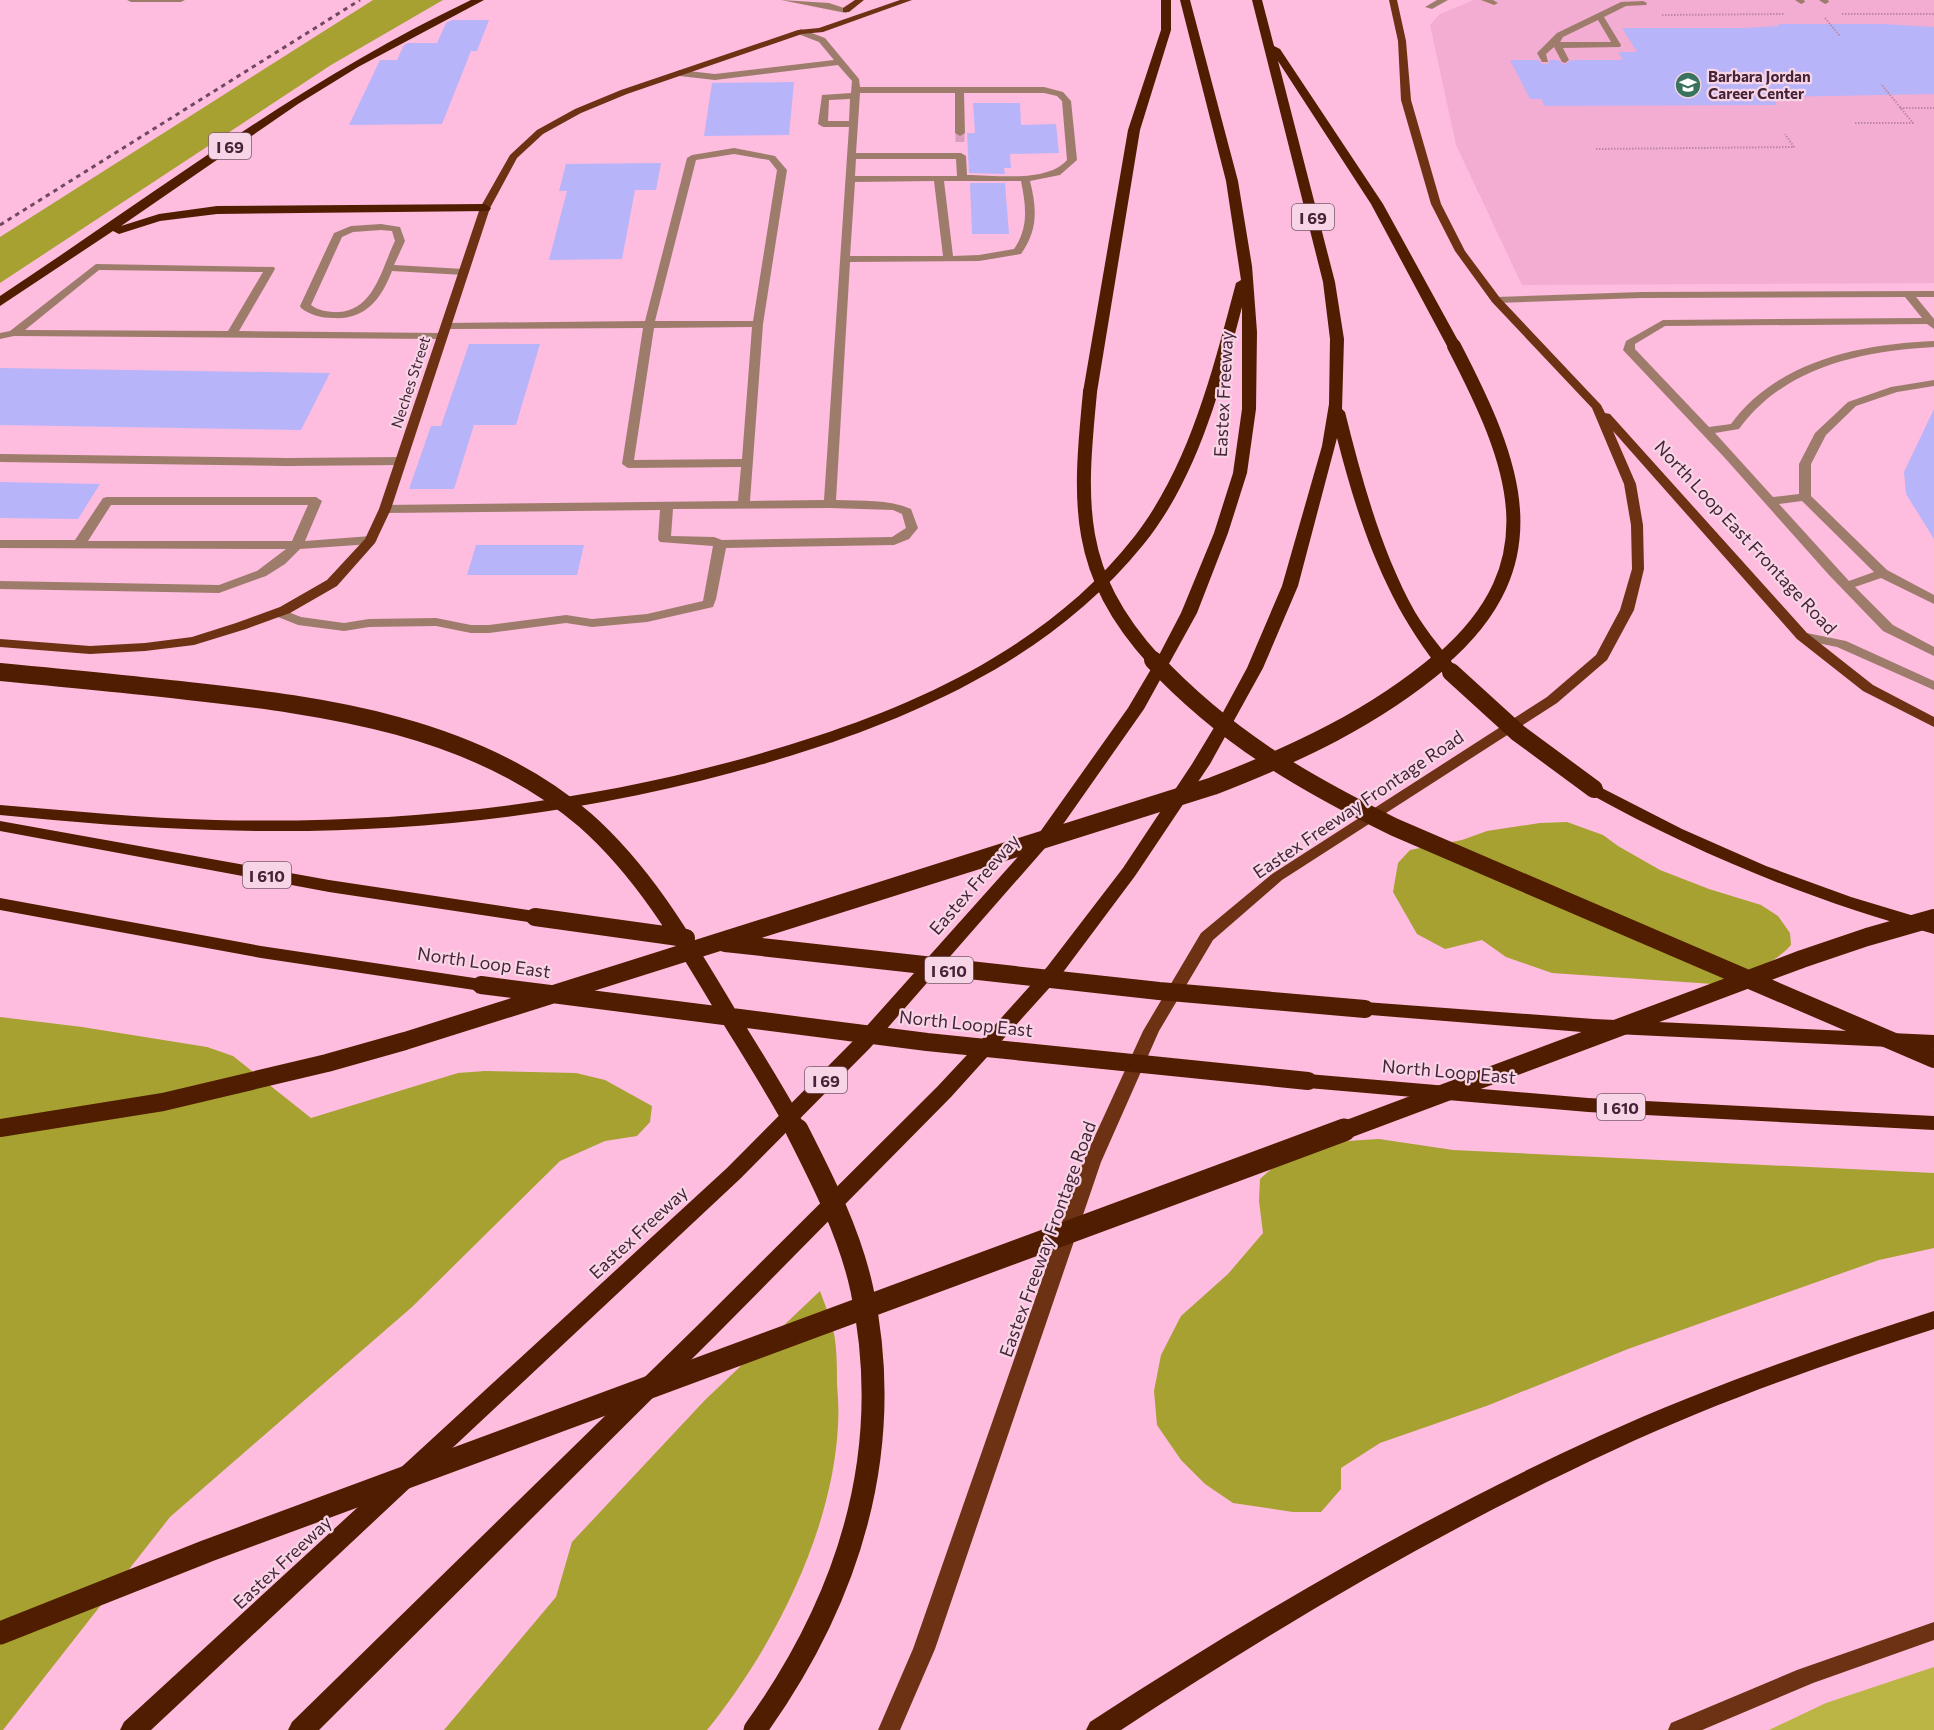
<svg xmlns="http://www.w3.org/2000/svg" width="1934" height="1730" font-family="Commissioner,sans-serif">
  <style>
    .built { fill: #f3add2 }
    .green { fill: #bab545 }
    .forest { fill: #a6a131 }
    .building { fill: #b8b4f9 }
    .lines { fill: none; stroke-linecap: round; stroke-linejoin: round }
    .minor-tunnel { stroke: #d99ebd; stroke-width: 9; stroke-dasharray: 9 4.5; stroke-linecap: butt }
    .path { stroke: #be88a5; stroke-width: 2; stroke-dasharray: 1.5 1.5; stroke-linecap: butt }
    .minor { fill: #9e7c6c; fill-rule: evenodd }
    .major { fill: #6c3213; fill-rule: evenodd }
    .highway { fill: #511d00; fill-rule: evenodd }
    .rail { stroke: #71495f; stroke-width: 3; stroke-dasharray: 4.5 4.5; stroke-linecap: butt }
    .highway-bridge-far2 { stroke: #511d00; stroke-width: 14 }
    .highway-bridge-far1 { stroke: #511d00; stroke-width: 18 }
    .highway-bridge { stroke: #511d00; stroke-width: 23 }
    .labels { text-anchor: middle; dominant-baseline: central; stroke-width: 4.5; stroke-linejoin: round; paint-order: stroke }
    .far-poi-label { font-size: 15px; font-weight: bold; fill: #442436; stroke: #f7d5e6; text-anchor: start }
    .far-street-label { font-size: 15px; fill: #442436; stroke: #f7d5e6 }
    .shield { fill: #f7d5e6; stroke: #7a596b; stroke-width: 1.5 }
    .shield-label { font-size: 16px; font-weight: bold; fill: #442436 }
    .street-label { font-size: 18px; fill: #442436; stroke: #f7d5e6 }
  </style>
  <rect width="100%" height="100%" fill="#febcdf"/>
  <path class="built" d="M1474,0H1934V283L1522,285L1456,145L1430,25L1440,14Z"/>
  <path class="green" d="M1934,1667V1730H1769L1826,1703Z"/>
  <path class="forest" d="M373,0H443L331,65L0,283V237Z
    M1567,822L1603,835L1618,846L1660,870L1709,889L1761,905L1778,916L1790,933L1791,945C1772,966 1741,978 1713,984L1552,973L1506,957L1482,940L1445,949L1417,934L1393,892L1398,863L1410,850L1462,840L1487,831L1540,823Z
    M0,1017L82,1027L207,1047L233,1056L311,1118L458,1073L485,1071L576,1073L605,1080L652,1106L650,1122L637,1136L605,1141L560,1161L412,1307L170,1517L3,1730H0Z
    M1379,1139L1453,1150L1934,1173V1248L1879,1260L1628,1349L1489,1405L1380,1443L1341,1468V1489L1321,1512H1293L1233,1503L1205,1484L1181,1460L1157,1425L1154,1391L1161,1355L1181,1316L1228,1274L1263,1233L1259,1201L1260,1179C1299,1143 1328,1142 1379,1139Z
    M820,1291C825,1305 831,1319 834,1334C837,1350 837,1368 837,1384C838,1398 839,1412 838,1425C833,1531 773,1649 707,1730H444L556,1597L572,1542L705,1400Z"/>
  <path class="building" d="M452,20H489L477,51H471L442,124L349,125L380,60H397L404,45L408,43H437L446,23Z
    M1778,24H1883L1934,27V94L1772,97L1777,105L1545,106L1541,99H1530L1510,60H1538L1542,64H1548L1550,60H1558L1564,65L1571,60H1623L1618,52H1637L1622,28H1744L1779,26Z
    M794,82L789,135L704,136L712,83Z
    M973,103H1020L1021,125L1056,124L1059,153L1010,154L1011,168H1004L1005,174L969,173L967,133H975Z
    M661,163L656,190H635L622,259L549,260L567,191H559L566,164Z
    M970,183H1005L1009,234H972Z
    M469,344H540L516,425H474L454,489H409L431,426H441Z
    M0,368L330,373L301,430L0,425Z
    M1934,409V539L1906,494L1904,472Z
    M0,482L100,484L78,519L0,518Z
    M476,545H584L577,575H467Z"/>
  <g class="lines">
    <path class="minor-tunnel" d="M960,133V142"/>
    <path class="path" d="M1842,14H1934
      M1662,15L1784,14
      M1825,18L1840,36
      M1900,108H1934
      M1855,123H1913L1881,84
      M1596,149L1794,147L1785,134"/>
    <path class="minor" d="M127,0H185L181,2H131Z
      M781,0L829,3L850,10L846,13Z
      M1437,0H1448L1432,9L1425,7Z
      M1481,0H1493L1498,3L1494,5Z
      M1795,0H1804L1805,2L1801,4Z
      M1819,0H1828L1829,2L1825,4Z
      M1643,1L1647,3L1646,5L1626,6L1604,17L1621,45L1620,47L1563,48L1569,60L1565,63L1562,62L1554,47L1546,54L1548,62H1542L1537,53L1557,33L1621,2ZM1598,20L1611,42H1560L1563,37Z
      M801,29L825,38L859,79L860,87H1044L1063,92L1071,101L1077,160L1060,175L1030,181C1037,209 1038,230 1021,254L979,261L850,262L836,500C862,501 888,499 911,509L918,528L909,539L894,545L726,548L716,599L713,607L647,622L592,627L566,623L489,633H471L436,626L369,627L344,631L298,625L273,615L271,612L278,608L301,617L344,623L369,619L436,618L471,625H489L566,615L592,619L647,614L703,601L713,546L660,542L658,539L660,510L385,513L379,509L385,505L738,501L741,467L628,468L622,464L643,328L446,329L441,326L446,323L645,321L687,158L692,155L734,148L775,156L787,170L763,324L750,501L824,500L849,127H823L818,124L822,95L851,93L852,81L838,65L715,80L679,76L675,73L679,70L715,74L834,60L819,42L798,34L797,32ZM860,93H955V133L960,136L965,133L964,93H1044L1057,96L1062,101L1067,160C1047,183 996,175 967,175L966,156L961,153H856ZM850,99L849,121H828L829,100ZM734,154L769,160L777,170L753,321H655L696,160ZM856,159H956L957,176H855ZM934,181L943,256H850L855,182ZM944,181H1021C1026,206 1029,227 1014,249L979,255L953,256ZM752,327L742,459L634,460L654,328ZM830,508L893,510L902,514L906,528L892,537L722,540L714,537L671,536L673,509Z
      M381,224L400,227L405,241L394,265L464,269L469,272L464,275L392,271C381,299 366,320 333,318C322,318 310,315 301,308L300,306L334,233L351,226ZM381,230L392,231L395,241C382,267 374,312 337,312C328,312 319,311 311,305L342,237L353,232Z
      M96,264L274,267L275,269L239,331L442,333L447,336L442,339L14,336L0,339V333L10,331ZM99,270L263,272L228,331L25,330Z
      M1934,291V297H1916L1934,319V329L1927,324L1665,326L1635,344V349L1709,427L1731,424C1777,361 1860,344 1934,341V347C1861,351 1784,367 1739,429L1715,433L1773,497L1799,494V464L1815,433L1848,402L1891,387L1934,380V386L1897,392L1856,406L1826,435L1811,464V496L1887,570L1934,595V604L1881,578L1855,587L1893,625L1934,647V656L1883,631L1829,575L1724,457L1623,350L1626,341L1663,320L1922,318L1905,297L1641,298L1496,303L1491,300L1496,297L1641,292ZM1802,501L1874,572L1849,581L1779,504Z
      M0,454L287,458L401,457L407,461L401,465L287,466L0,462Z
      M107,497H316L322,501L305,541L371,536L377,540L371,544L300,549L285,564L266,576L219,593L0,589V581L219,585L257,571L286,549L0,548V540H75L103,498ZM111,505H308L292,541H88Z
      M1802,632L1846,641L1934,681V690L1837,647L1797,639L1795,636L1797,633Z"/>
    <path class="major" d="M855,0H864L849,12H843V8Z
      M900,0H912L823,32L802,34L627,94L581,113L543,134L517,158L490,208L391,509L375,543L337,586L290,613L246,629L194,645L145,651L90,654L0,647V639L90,646L145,643L192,637L236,623L280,607L327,580L365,539L379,509L480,208L510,155L537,130L575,109L621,90L798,30L819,28Z
      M1389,0H1397L1406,41L1411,100L1441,204L1465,251L1500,298L1601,405L1605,413L1610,414L1807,633L1873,685L1934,717V727L1863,691L1797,639L1613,431L1636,484L1643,525L1644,569L1634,610L1607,660L1557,703L1282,880L1213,940L1159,1031L1101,1162L935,1649L900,1730H878L913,1649L1083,1162L1143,1031L1201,933L1272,874L1547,697L1596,655L1620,610L1632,569L1631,525L1624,484L1592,408L1492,302L1455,251L1431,204L1401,100L1398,41Z
      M1934,1622V1640L1813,1683L1702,1730H1668L1671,1723L1797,1670Z"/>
    <path class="highway" d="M471,0H484L358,67L298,104L121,226L159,214L217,206L485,204L491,208L489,211L217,214L160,221L119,234L113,231L0,306V296C156,193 301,81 471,0Z
      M1161,0H1171V30L1140,130L1097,392L1090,396L1083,392L1128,130L1161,30Z
      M1180,0H1190L1238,181L1252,266L1257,332L1256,409L1247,473L1228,533L1197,613L1144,709L1052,840L870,1048L741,1178L151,1730H120L124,1722L727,1168L856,1038L1040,832L1128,708L1157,659L1181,613L1214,533L1233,473L1242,409V307C1221,388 1197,479 1143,545C1060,647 943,705 821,746C626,811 419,837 214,830C143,828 71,822 0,815V805C72,811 143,818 215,820C419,825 623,800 817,736C936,697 1055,638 1134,537C1190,465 1213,369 1236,283L1241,280L1226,181Z
      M1252,0H1262L1274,46L1280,49L1383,204L1461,346L1454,350L1447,346L1371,204L1278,61L1335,282L1344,339L1342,409L1345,412C1362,480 1381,551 1415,612C1428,634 1445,652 1459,672L1451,677L1445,675C1387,607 1359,524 1337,438L1298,586L1263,668L1210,764L1135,876L1061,975L951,1097L715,1336L319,1730H288L292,1722L699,1324L937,1087L994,1026L1047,967L1123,868L1192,764L1221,716L1247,668L1282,586L1322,446L1329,404L1330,339L1323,282Z
      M1594,784L1682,829L1766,866L1851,897L1934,922V934C1812,901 1698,854 1588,793L1585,789L1588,785Z
      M0,821L329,880L535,911L542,913L544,917L542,921L535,923L329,892L0,831Z
      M0,898L261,946L481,979L488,980L491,985L488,990L481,991L261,958L0,910Z
      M1365,1002L1594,1019L1934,1035V1049L1594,1033L1358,1014L1355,1009L1358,1004Z
      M1308,1074L1588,1098L1934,1116V1130L1588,1112L1308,1088L1301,1086L1298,1081L1301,1076Z
      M1934,1311V1329C1825,1364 1717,1402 1614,1450C1441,1530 1279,1626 1121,1730H1086L1090,1722C1253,1616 1420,1518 1597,1437C1706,1387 1820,1348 1934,1311Z"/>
    <path class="rail" d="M0,225L360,0"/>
    <path class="highway-bridge-far2" d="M1090,392C1079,504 1074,572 1155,661
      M1440,661C1556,562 1514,462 1454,346"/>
    <path class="highway-bridge-far1" d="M1153,660C1225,737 1301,781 1394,827L1934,1059
      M0,672C63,678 126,684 188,691C326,706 476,726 585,820C644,872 684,941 724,1008C749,1049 775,1089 798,1132
      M1451,672L1518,733L1594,789
      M535,917L686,938
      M725,943L1159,991L1365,1009
      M481,985L927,1042L1308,1081
      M0,1128L163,1102L327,1063L405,1041L1213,786C1296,754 1374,718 1442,660
      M1340,1132L1802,959L1867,937L1934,918"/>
    <path class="highway-bridge" d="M0,1633L207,1551L1344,1130
      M755,1730C849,1599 896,1451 862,1290C850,1234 823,1181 797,1130"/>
  </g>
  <defs>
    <g id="school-disc" transform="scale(1.35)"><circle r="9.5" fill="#39735d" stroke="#f7d5e6"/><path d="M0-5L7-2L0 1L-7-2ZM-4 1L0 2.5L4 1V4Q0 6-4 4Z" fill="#fff"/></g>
  </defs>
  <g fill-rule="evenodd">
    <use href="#school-disc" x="1688" y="85"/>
  </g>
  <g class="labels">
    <g class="far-poi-label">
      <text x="1708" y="76">Barbara Jordan<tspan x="1708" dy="17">Career Center</tspan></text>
    </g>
    <g class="far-street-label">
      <text transform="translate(410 382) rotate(-72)">Neches Street</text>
    </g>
    <g class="shield">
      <rect x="209" y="133" width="42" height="26" rx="4.5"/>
      <rect x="1292" y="204" width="42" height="26" rx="4.5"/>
      <rect x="243" y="862" width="48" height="26" rx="4.5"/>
      <rect x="925" y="957" width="48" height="26" rx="4.5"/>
      <rect x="805" y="1067" width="42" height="26" rx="4.5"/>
      <rect x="1597" y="1094" width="48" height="26" rx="4.5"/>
    </g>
    <g class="shield-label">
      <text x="230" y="146">I 69</text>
      <text x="1313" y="217">I 69</text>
      <text x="267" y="875">I 610</text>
      <text x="949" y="970">I 610</text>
      <text x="826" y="1080">I 69</text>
      <text x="1621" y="1107">I 610</text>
    </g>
    <g class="street-label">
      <text transform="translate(1223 394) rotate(-87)">Eastex Freeway</text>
      <text transform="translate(1746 537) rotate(47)">North Loop East Frontage Road</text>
      <text transform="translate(1358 804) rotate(-34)">Eastex Freeway Frontage Road</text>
      <text transform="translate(974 884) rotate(-49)">Eastex Freeway</text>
      <text transform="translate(484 962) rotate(8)">North Loop East</text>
      <text transform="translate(966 1023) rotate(6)">North Loop East</text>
      <text transform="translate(1449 1071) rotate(5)">North Loop East</text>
      <text transform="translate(638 1232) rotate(-43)">Eastex Freeway</text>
      <text transform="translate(1047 1239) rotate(-70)">Eastex Freeway Frontage Road</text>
      <text transform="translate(282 1562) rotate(-43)">Eastex Freeway</text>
    </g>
  </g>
</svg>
